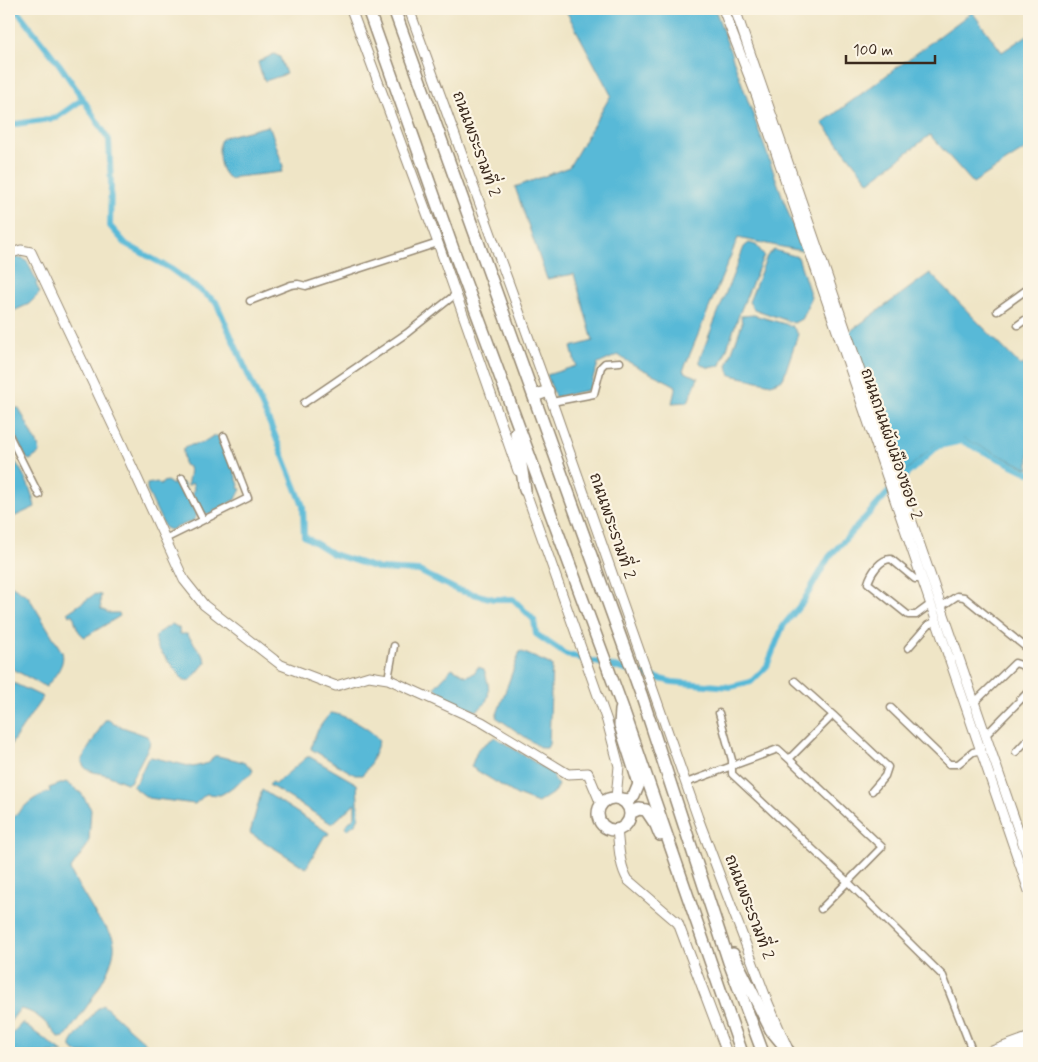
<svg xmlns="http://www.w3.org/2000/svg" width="1038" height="1062" font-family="Mynerve,'Playpen Sans Thai',sans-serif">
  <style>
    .water { fill: #58b9d7; stroke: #4a727a }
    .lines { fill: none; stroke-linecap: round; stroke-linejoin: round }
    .canal { stroke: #58b9d7; stroke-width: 6 }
    .street-casing { stroke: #958872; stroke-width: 9 }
    .secondary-casing { stroke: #958872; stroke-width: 11 }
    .primary-casing { stroke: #958872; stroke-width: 12 }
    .highway-casing { stroke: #958872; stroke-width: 14 }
    .street { stroke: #fff; stroke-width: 6 }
    .secondary { stroke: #fff; stroke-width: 9 }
    .primary { stroke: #fff; stroke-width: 10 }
    .highway { stroke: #fff; stroke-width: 11 }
    .labels { text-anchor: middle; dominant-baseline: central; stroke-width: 4.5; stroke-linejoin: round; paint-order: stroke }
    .street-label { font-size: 16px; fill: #3b2a1e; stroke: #fcf5e5 }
  </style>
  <rect width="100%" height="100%" fill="#fcf5e5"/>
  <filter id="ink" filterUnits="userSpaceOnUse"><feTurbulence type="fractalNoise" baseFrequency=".02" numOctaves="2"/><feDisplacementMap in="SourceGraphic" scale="10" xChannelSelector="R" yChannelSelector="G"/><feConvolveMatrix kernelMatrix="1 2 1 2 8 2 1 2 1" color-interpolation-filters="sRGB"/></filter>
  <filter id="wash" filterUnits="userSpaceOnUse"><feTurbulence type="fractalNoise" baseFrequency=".0096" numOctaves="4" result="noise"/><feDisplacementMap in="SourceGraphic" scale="20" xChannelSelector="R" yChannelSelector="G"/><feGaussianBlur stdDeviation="1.12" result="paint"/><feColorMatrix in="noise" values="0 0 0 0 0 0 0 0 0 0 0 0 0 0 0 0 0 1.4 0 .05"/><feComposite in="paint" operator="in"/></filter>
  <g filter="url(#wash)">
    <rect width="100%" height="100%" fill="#efe5c6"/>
    <path class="water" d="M565,9H715L802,251L738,238L683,371L698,378L688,402L672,403L676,386C657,375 636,368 618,355L598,364L589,390L555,397L547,375L576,366L571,347L593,341L574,274L547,279L515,187L569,167L611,95Z
      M972,12L1002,52L1029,34V147L973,183L930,135L869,182L822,123Z
      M274,54L280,57L286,74L265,81L260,70L258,62Z
      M268,126L271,130L283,166L282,172L236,177L231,179C218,173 218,152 220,141L224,137Z
      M749,243L756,245L764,255L740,312L721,365C713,368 707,369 700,363V358L744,247Z
      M774,250L798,257L811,297L803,318L794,323L754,309L749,302L767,256Z
      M14,257L23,258L28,263L37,282L36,284L40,293L29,304L9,313V260Z
      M930,273L1021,366L1029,360V469L964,439L935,445L900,476L849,332Z
      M754,315L792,326L798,334L783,379L771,384L731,375L727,366L742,324L741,316Z
      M16,408H19L39,447L40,453L30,460L26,458L9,423V412Z
      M213,436H218L220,445L225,446L239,485L238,488L241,489L236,499L214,511L212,515C200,515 197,503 192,493L194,489L193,484L192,483L188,486C187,479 191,474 189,467L184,465L183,450L186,446L202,443Z
      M9,459L14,460C24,473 32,491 35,507L9,519Z
      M167,481L173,485L174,482L183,483L197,515L193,521L170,530L165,528L147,490V484L157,482L161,485L163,482Z
      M9,584L28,596L62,652C66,665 53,678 46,687L9,667Z
      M95,594L101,595L100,600L101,609L109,613H119L120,616L85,637C76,632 76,623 73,614L70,616L67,613Z
      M172,624L179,628L180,634H187L205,658L206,662L191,680L184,681L158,648L155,639L157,634Z
      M520,651L552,665L549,744L547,748H541L496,717Z
      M478,667L484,669C489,685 494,700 476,711L447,699L435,687L452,668L466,676L474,673Z
      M9,681L43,697L9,747Z
      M331,713C343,714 374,730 379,741C375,752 371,767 362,775H355L311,749C312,737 322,722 331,713Z
      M105,720H109L114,724L147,736L150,740L149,746L130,782L127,783C120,780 114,778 107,775C97,772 82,773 82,759Z
      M495,737L553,774L555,781L558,785L556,791L538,803L517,795L471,767L478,749Z
      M214,756H218C229,759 247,760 253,770L251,774L224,793L220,795L206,794L195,804L148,798L132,786L138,780L148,758L151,757L193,767L209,763Z
      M307,757H310L357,784L359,817L356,823L347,830L345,826L355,816V803L332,824L269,785L272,782L275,784Z
      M66,782L81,793L91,809L89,840L87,846L70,870C78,886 88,902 97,917C102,924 110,930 113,939C122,962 79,1018 65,1037L59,1038C49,1026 37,1011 20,1009L9,1023V822C21,810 32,796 50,792L49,788Z
      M262,790L329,833L328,835H325L306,868L250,833Z
      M103,1005L149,1046H158L195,1053H78L71,1048V1044L73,1040L97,1009Z
      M22,1023L64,1053H9V1037Z"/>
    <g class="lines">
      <path class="canal" d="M83,99L109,140L111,184L110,226L126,244L171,269L216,302L274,433L303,506L304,536L333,554L380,569L419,571L457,590L494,599H513L534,620L536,634L565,654L672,682L730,687L751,682L767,666L783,626L803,602L829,557L896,484L938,446L962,441L1029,473
        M9,125L56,118L83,99L59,64L16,9"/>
    </g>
  </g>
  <g filter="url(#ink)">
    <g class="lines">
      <g class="street-casing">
        <path id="street" d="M250,301L291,285L298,284L306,286L438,243
          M997,311L1029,288
          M1018,325L1029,317
          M552,402L594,394L601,367L605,363L620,362
          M304,403L407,333L456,294
          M9,435L39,495
          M182,478L203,520
          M165,539L248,498L224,436
          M923,579H915L891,559C880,559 871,573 868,583L908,615H916L931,604
          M942,606L957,596L964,597L1029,650
          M908,648L928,625L937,621
          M388,679L394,646
          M795,681L833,715L888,767L885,776L872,791
          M975,702L1015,663L1021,665L1029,671
          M891,708L949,764H958L973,752L981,750
          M719,713L732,760V774L848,882L943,976L973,1053
          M986,735L1029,691
          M1016,752L1029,738
          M789,759L833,715
          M686,783L778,749L789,759L882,847L821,909"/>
      </g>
      <g class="secondary-casing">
        <path id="secondary" d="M351,9L438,243L518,471
          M409,9L552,402L698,818L768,1003L787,1047
          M723,9L757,97L787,185L1029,891
          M735,9L1029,861
          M9,254L21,250L31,252L117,434L184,580L204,605L281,665L336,686L369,676L388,679L482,722L568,774L588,773L601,804
          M523,484L607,721L619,766L616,798
          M617,829C619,846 619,865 628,880L678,923L727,1053"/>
      </g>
      <g class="primary-casing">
        <path id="primary" d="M988,1053L1029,1038"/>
      </g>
      <g class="highway-casing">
        <path id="highway" d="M368,9L453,249L622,706L742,1053
          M394,9L641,694L729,962L763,1053
          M534,396L548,391
          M516,433L525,490
          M598 814a16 16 0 1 1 32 0a16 16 0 1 1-32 0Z
          M621,799L629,800L634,796L639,784L620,725L621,710
          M630,813L639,809L646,810L656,825L660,835
          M733,954L771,1030L790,1053
          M1012,1053L1029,1047"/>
      </g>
      <use href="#street" class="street"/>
      <use href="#secondary" class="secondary"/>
      <use href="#primary" class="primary"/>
      <use href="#highway" class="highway"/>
    </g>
  </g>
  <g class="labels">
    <g class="street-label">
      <text transform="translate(476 144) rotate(70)">ถนนพระรามที่ 2</text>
      <text transform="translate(891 444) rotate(71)">ถนนถนนผังเมืองซอย 2</text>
      <text transform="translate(612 526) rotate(71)">ถนนพระรามที่ 2</text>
      <text transform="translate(749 907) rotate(69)">ถนนพระรามที่ 2</text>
    </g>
  </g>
  <rect width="1038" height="1062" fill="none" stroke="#fcf5e5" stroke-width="30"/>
  <path d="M846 55v8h89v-8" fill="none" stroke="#3b2a1e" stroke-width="2.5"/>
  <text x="853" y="55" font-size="15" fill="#3b2a1e" stroke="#fcf5e5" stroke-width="4" paint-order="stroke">100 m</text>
</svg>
